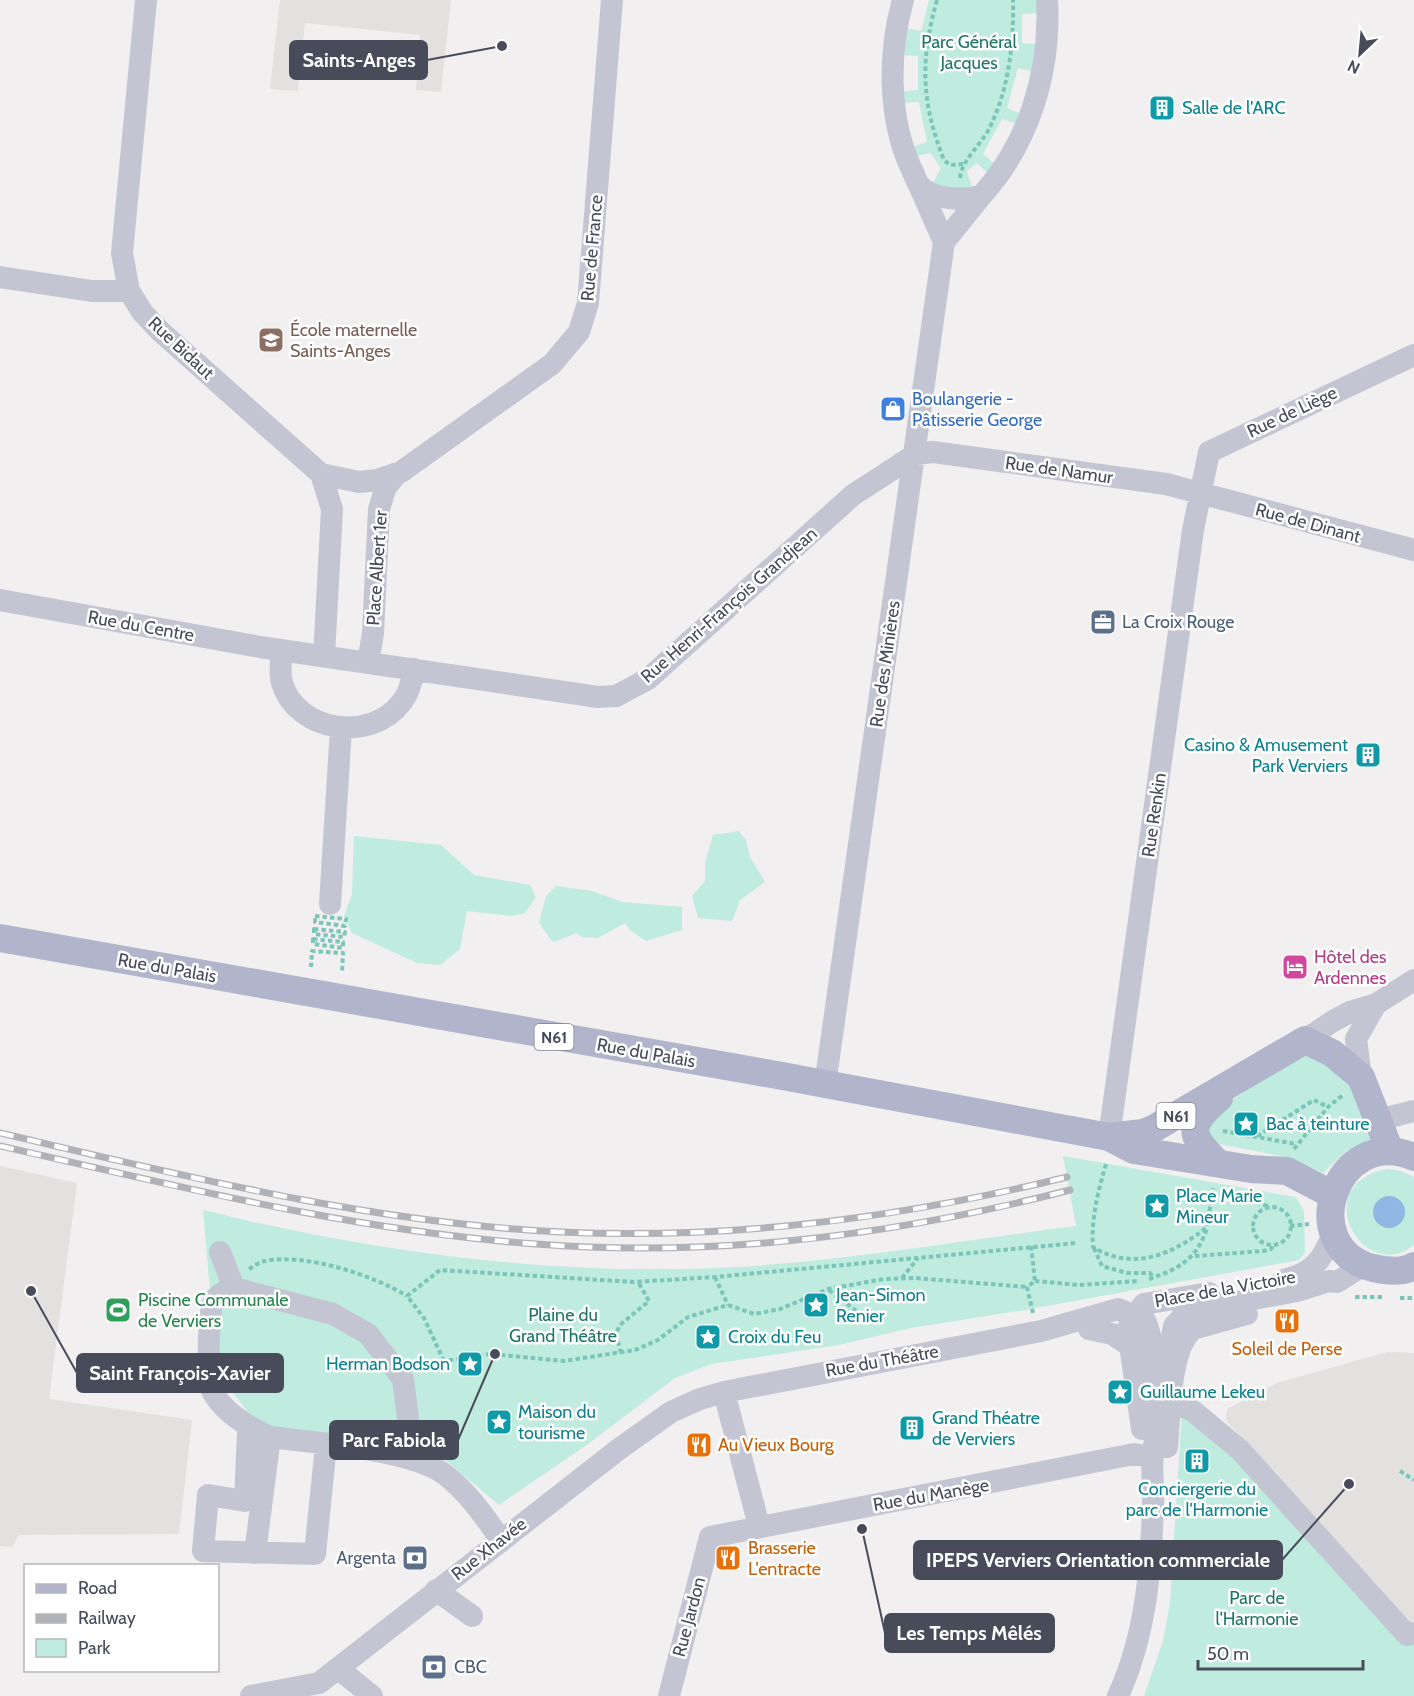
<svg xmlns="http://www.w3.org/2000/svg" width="1414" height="1696" font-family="Cabin,sans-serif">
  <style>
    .education { fill: #e2e1e0 }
    .green { fill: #c0ebdf }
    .water { fill: #91b8e4 }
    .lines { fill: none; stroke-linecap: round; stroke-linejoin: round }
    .path { stroke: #7bc6b9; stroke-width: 4; stroke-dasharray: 4.5 3; stroke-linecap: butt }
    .minor { stroke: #c3c6d2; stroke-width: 22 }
    .major { stroke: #b0b5cb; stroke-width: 28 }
    .rail-casing { stroke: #b1b2b8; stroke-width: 7 }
    .rail { stroke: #fff; stroke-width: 4.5; stroke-dasharray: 14; stroke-linecap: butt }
    .labels { text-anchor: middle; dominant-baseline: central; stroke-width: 5; stroke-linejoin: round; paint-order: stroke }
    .shield { fill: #fff; stroke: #7f828c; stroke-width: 1.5 }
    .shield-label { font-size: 16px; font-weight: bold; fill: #484c5a }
    .park-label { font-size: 18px; fill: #1f7666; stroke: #fff }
    .culture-label { font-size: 18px; fill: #0d838f; stroke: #fff; text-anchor: start }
    .street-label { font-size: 18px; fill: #484c5a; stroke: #fff }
    .education-label { font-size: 18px; fill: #785e54; stroke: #fff; text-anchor: start }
    .shop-label { font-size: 18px; fill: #366cbe; stroke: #fff; text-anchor: start }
    .service-label { font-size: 18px; fill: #4e5e75; stroke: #fff; text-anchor: start }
    .hotel-label { font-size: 18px; fill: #b23c85; stroke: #fff; text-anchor: start }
    .leisure-label { font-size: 18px; fill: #27864d; stroke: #fff; text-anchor: start }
    .food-label { font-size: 18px; fill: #c56008; stroke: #fff; text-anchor: start }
    .leader { fill: none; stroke: #484c5a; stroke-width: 2 }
    .callout-dot { fill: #484c5a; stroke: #fff; stroke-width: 2 }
    .callout { fill: #484c5a; stroke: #484c5a; stroke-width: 2 }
    .callout-label { font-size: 20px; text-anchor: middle; font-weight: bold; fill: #fff }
  </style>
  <rect width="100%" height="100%" fill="#f1efef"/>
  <path class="education" d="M280,0H451L441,92L416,90L420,35L305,23L298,91L270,89Z
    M0,1166L77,1183L49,1399L192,1420L179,1534L19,1535L12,1547L0,1546Z
    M1387,1352L1414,1353V1626L1408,1627L1275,1472L1226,1421L1227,1409L1277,1383Z"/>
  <path class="green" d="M929,0H1038L1039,13L1022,14V43L1036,44L1034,72L1018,68L1007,108L1022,114L1018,124L1002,119L983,154L996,165L989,174L977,163L967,171L972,186L953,190L933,183L941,168L930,153L914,157L911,147L927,142L919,102L902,103L901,92L918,90V56L902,55L905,28L921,31Z
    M739,831L746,840L750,857L765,882L740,900L732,921L698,918L692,896L705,881V863L713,835Z
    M354,836L441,845L474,875L530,885L536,897L525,913L512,916L467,911L460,949L440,965L417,963L352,933L344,916L352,894Z
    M556,886L592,891L622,902L682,907V930L646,941L630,930L625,923L598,938L582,937L577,933L553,942L539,923L546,896Z
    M1303,1054L1348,1076L1372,1136L1370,1140L1345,1152L1323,1173L1291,1158L1219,1144L1207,1133L1215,1111Z
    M1063,1156L1296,1197L1304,1211L1305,1253L1299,1260L1025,1310L911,1328L839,1345L711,1364L675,1378L588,1444L499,1505L444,1459L393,1441L261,1429L217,1372L203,1210C378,1253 558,1277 738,1267C851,1260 964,1240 1076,1226Z
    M1387,1169L1401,1171L1414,1177V1245C1362,1286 1307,1184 1387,1169Z
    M1182,1411L1414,1626V1696H1144L1163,1641L1170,1603Z"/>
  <path class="water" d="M1373 1212a16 16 0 1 1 32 0a16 16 0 1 1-32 0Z"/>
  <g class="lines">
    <path class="path" d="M937,0C920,60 921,102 944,160L950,165L964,164
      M960,178C962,159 982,144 990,127C1009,88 1014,43 1013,0
      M315,916L346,919L345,926L315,922Z
      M314,929L345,932L344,937L314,934Z
      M313,939L343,942V948L313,944Z
      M311,967L312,951L343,953L342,973
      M1223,1131L1296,1144
      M1257,1136L1314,1100L1328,1107
      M1294,1149L1328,1107L1343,1095
      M1106,1164C1098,1192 1091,1218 1093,1247C1133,1272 1174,1254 1207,1227L1213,1188
      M1212,1194L1253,1201L1270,1207
      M1253 1226a19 19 0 1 1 38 0a19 19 0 1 1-38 0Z
      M1290,1226L1309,1224
      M1031,1246L1035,1281L1027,1287L1033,1313
      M1094,1248L1102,1266L1127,1273H1150L1154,1278
      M1195,1256L1263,1251L1271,1249L1273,1245
      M249,1269C254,1266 259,1262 265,1261C306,1253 373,1275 407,1296
      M715,1277L728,1305
      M902,1278L918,1258
      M1149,1279C1179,1269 1197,1259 1207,1228
      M1035,1281L1079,1285L1138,1281
      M829,1290L859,1313
      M1355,1297H1384
      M1400,1298H1414
      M621,1353L616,1334L620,1325L649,1301L638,1282
      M444,1361L424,1318L407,1296L440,1270L634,1282L715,1277L1077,1243
      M421,1371L444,1361L491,1354L564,1361L635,1350L658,1340L688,1317L728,1305L754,1314L780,1309L828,1289L884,1279L915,1278L1027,1287
      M1400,1471L1414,1480"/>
    <path class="minor" d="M146,0L122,253L129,291L143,313L160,331L321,474L359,482L377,480L401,472L552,364L579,332L588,303L612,0
      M903,0C888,53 888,118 911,168C914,173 916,181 919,185C934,201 962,200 981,196C1029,144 1051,71 1047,0
      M919,185L944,242
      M944,242L981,196
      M0,277L92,291H129
      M321,474L332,509L324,656
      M0,600L260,647L598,697L616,696L648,679L853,495L916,454L933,452L1166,484L1414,550
      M282,650C281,661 279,672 282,683C297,732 370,743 401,703C409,694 412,681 414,669
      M368,663L373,633L379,509L386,487L395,476
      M330,904L341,728
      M1305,1040L1333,1021L1350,1012L1376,1004L1414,980
      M1361,1077L1356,1039L1376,1004
      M825,1085L944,242
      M1378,1120L1414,1111
      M1109,1137L1193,530L1209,452L1414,355
      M220,1252L234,1288
      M1283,1280C1312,1274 1323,1260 1333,1233
      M1089,1329L1112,1334L1129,1345
      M1164,1377L1174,1326L1188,1311L1297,1291L1329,1281L1337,1282L1364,1265
      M724,1392L759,1526
      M1171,1401L1193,1411L1240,1450L1407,1635L1414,1633
      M1142,1429L1128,1331L1130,1321L1144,1304L1209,1293
      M255,1430L248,1432L245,1501L208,1495L203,1551L315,1554L326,1445
      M1167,1447C1170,1415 1169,1349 1193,1329L1247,1314
      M413,1458L403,1379L368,1334L333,1314L234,1288C226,1290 216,1295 213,1303C208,1315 207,1380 212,1391C223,1412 250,1428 270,1437C315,1443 410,1449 444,1474C467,1491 485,1517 501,1540
      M255,1553L270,1437
      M436,1590L472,1616
      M339,1669L372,1696
      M251,1696L319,1683L619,1449L671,1412L700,1399L724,1392L1041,1331L1118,1309L1144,1319C1158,1342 1152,1404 1156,1435
      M669,1696L710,1537L1134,1454L1151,1457
      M1118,1696C1146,1635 1151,1570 1153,1504C1154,1484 1150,1464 1154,1445"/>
    <path class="major" d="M0,938L777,1075L1109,1137L1134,1150L1251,1169L1287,1171L1333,1195
      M1109,1137L1143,1133L1153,1129L1305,1040L1332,1053L1361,1077L1390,1151
      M1414,1157C1337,1124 1293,1247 1373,1268C1386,1271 1402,1273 1414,1266
      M1218,1163C1188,1134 1187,1126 1219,1098"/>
    <g class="rail-casing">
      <path id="rail" d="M0,1133C184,1176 372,1223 561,1232C733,1240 901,1218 1067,1177
        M0,1146C177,1186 355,1231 536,1244C716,1258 896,1235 1070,1190"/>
    </g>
    <use href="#rail" class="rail"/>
  </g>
  <defs>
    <g id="building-square" transform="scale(1.35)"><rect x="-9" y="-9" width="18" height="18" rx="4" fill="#0f9aa8" stroke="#fff"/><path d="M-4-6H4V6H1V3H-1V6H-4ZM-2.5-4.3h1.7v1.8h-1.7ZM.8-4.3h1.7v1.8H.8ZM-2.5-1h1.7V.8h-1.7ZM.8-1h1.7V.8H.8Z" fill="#fff"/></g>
    <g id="school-square" transform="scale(1.35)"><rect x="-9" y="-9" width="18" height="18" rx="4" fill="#8d6e63" stroke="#fff"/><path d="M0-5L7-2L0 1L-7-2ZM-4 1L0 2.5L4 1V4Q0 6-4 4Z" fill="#fff"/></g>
    <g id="shop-square" transform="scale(1.35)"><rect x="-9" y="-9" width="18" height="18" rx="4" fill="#3f7fe0" stroke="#fff"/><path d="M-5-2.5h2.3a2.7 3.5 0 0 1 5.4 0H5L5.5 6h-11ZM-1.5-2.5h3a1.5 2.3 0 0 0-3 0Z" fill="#fff"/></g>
    <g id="office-square" transform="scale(1.35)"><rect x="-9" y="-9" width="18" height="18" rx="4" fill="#5c6f8a" stroke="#fff"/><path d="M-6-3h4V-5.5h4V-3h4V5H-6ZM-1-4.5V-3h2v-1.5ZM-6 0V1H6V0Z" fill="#fff"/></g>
    <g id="hotel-square" transform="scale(1.35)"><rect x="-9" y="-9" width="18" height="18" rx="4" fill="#d1479c" stroke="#fff"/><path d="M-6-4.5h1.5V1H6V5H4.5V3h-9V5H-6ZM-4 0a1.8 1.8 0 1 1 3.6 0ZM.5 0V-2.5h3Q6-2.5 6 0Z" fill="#fff"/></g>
    <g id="sight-square" transform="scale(1.35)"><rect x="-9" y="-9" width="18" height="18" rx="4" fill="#0f9aa8" stroke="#fff"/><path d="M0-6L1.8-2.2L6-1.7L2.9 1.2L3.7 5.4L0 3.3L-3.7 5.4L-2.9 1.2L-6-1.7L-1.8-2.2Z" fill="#fff"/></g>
    <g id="stadium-square" transform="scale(1.35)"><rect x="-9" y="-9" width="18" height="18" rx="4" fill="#2e9e5b" stroke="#fff"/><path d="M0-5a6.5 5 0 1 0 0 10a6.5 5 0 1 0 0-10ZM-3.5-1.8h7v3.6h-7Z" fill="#fff"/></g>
    <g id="restaurant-square" transform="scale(1.35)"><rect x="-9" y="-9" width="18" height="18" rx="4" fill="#e8710a" stroke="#fff"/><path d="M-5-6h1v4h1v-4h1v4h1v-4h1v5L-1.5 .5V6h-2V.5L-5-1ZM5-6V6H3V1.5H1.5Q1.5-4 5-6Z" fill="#fff"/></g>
    <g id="bank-square" transform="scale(1.35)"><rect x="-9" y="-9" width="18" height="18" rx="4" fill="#5c6f8a" stroke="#fff"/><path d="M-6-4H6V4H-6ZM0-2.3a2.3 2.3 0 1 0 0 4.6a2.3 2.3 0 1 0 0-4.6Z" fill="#fff"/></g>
  </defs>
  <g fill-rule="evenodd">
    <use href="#building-square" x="1162" y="108"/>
    <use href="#school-square" x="271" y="340"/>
    <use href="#shop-square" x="893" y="409"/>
    <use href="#office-square" x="1103" y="622"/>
    <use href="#building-square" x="1368" y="755"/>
    <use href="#hotel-square" x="1295" y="967"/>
    <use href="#sight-square" x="1246" y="1124"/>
    <use href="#sight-square" x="1157" y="1206"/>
    <use href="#sight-square" x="816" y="1305"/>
    <use href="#stadium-square" x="118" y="1310"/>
    <use href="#restaurant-square" x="1287" y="1321"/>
    <use href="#sight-square" x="708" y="1337"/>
    <use href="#sight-square" x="470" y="1364"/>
    <use href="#sight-square" x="1120" y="1392"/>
    <use href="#sight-square" x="499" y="1422"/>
    <use href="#building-square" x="912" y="1428"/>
    <use href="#restaurant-square" x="699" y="1445"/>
    <use href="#building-square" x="1197" y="1461"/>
    <use href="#bank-square" x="415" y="1558"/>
    <use href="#restaurant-square" x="728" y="1558"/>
    <use href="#bank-square" x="434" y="1667"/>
  </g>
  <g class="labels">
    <g class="shield">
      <rect x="534.5" y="1024" width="39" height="26" rx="4.5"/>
      <rect x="1156.5" y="1103" width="39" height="26" rx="4.5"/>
    </g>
    <g class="shield-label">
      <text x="554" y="1037">N61</text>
      <text x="1176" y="1116">N61</text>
    </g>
    <g class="park-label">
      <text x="969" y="42">Parc Général<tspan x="969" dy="21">Jacques</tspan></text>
      <text x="563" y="1315">Plaine du<tspan x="563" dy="21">Grand Théâtre</tspan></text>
      <text x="1257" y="1598">Parc de<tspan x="1257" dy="21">l'Harmonie</tspan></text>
    </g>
    <g class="culture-label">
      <text x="1182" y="108">Salle de l'ARC</text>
      <text x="1348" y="745" text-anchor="end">Casino &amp; Amusement<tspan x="1348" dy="21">Park Verviers</tspan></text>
      <text x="1266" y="1124">Bac à teinture</text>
      <text x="1176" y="1196">Place Marie<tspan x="1176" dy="21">Mineur</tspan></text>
      <text x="836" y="1295">Jean-Simon<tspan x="836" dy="21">Renier</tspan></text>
      <text x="728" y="1337">Croix du Feu</text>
      <text x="450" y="1364" text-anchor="end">Herman Bodson</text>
      <text x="1140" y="1392">Guillaume Lekeu</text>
      <text x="518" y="1412">Maison du<tspan x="518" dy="21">tourisme</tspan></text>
      <text x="932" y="1418">Grand Théatre<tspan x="932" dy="21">de Verviers</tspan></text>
      <text x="1197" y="1489" text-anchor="middle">Conciergerie du<tspan x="1197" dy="21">parc de l'Harmonie</tspan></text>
    </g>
    <g class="street-label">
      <text transform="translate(592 248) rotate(-85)">Rue de France</text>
      <text transform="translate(181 348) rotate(43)">Rue Bidaut</text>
      <text transform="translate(1292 412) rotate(-25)">Rue de Liège</text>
      <text transform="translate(1059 470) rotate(8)">Rue de Namur</text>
      <text transform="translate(1308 523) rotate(15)">Rue de Dinant</text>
      <text transform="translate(377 568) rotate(-86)">Place Albert 1er</text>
      <text transform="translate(729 605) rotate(-41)">Rue Henri-François Grandjean</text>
      <text transform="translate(141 626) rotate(10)">Rue du Centre</text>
      <text transform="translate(885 664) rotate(-82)">Rue des Minières</text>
      <text transform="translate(1154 815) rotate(-82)">Rue Renkin</text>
      <text transform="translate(167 968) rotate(10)">Rue du Palais</text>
      <text transform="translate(646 1053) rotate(10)">Rue du Palais</text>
      <text transform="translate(1225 1289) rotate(-10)">Place de la Victoire</text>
      <text transform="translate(882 1361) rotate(-10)">Rue du Théâtre</text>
      <text transform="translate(931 1495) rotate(-10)">Rue du Manège</text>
      <text transform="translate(489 1549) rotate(-38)">Rue Xhavée</text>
      <text transform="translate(689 1617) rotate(-75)">Rue Jardon</text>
    </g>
    <g class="education-label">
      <text x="290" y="330">École maternelle<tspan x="290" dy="21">Saints-Anges</tspan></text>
    </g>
    <g class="shop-label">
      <text x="912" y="399">Boulangerie -<tspan x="912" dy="21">Pâtisserie George</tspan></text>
    </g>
    <g class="service-label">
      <text x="1122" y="622">La Croix Rouge</text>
      <text x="396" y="1558" text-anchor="end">Argenta</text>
      <text x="454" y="1667">CBC</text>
    </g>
    <g class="hotel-label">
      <text x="1314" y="957">Hôtel des<tspan x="1314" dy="21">Ardennes</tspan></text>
    </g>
    <g class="leisure-label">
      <text x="138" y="1300">Piscine Communale<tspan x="138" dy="21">de Verviers</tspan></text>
    </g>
    <g class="food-label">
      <text x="1287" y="1349" text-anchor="middle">Soleil de Perse</text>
      <text x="718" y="1445">Au Vieux Bourg</text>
      <text x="748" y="1548">Brasserie<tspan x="748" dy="21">L'entracte</tspan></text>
    </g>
  </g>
  <path class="leader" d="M502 46L427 60M31 1291L77 1373M495 1354L458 1440M1349 1484L1282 1560M862 1529L885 1633"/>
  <g class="callout-dot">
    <circle cx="502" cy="46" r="6"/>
    <circle cx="31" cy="1291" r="6"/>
    <circle cx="495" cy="1354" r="6"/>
    <circle cx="1349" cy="1484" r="6"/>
    <circle cx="862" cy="1529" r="6"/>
  </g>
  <g class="callout">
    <rect x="290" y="41" width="137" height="38" rx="6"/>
    <rect x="77" y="1354" width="206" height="38" rx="6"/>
    <rect x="330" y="1421" width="128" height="38" rx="6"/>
    <rect x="914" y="1541" width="368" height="38" rx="6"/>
    <rect x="885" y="1614" width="169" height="38" rx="6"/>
  </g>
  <g class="callout-label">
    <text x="359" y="67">Saints-Anges</text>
    <text x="180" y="1380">Saint François-Xavier</text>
    <text x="394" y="1447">Parc Fabiola</text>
    <text x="1098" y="1567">IPEPS Verviers Orientation commerciale</text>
    <text x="969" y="1640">Les Temps Mêlés</text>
  </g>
  <rect x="24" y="1564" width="195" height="108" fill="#ffffff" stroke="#b6b7bd" stroke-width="1.5"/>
  <rect x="36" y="1584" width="30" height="9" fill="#b0b5cb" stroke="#b6b7bd" stroke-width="1.5"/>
  <text x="78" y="1594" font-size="18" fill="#484c5a">Road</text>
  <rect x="36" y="1614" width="30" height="9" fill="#b1b2b8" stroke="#b6b7bd" stroke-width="1.5"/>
  <text x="78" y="1624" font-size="18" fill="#484c5a">Railway</text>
  <rect x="36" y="1639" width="30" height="18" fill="#c0ebdf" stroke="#b6b7bd" stroke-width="1.5"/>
  <text x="78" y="1654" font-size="18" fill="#484c5a">Park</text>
  <g transform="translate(1360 54) rotate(206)" stroke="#ffffff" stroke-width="4.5" paint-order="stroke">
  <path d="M0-4.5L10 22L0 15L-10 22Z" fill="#484c5a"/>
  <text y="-9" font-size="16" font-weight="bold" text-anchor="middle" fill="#484c5a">N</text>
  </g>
  <path d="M1198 1660v9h165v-9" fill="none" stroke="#484c5a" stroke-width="3"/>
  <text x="1207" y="1660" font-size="18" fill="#484c5a" stroke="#ffffff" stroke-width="4.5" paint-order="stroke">50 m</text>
</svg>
